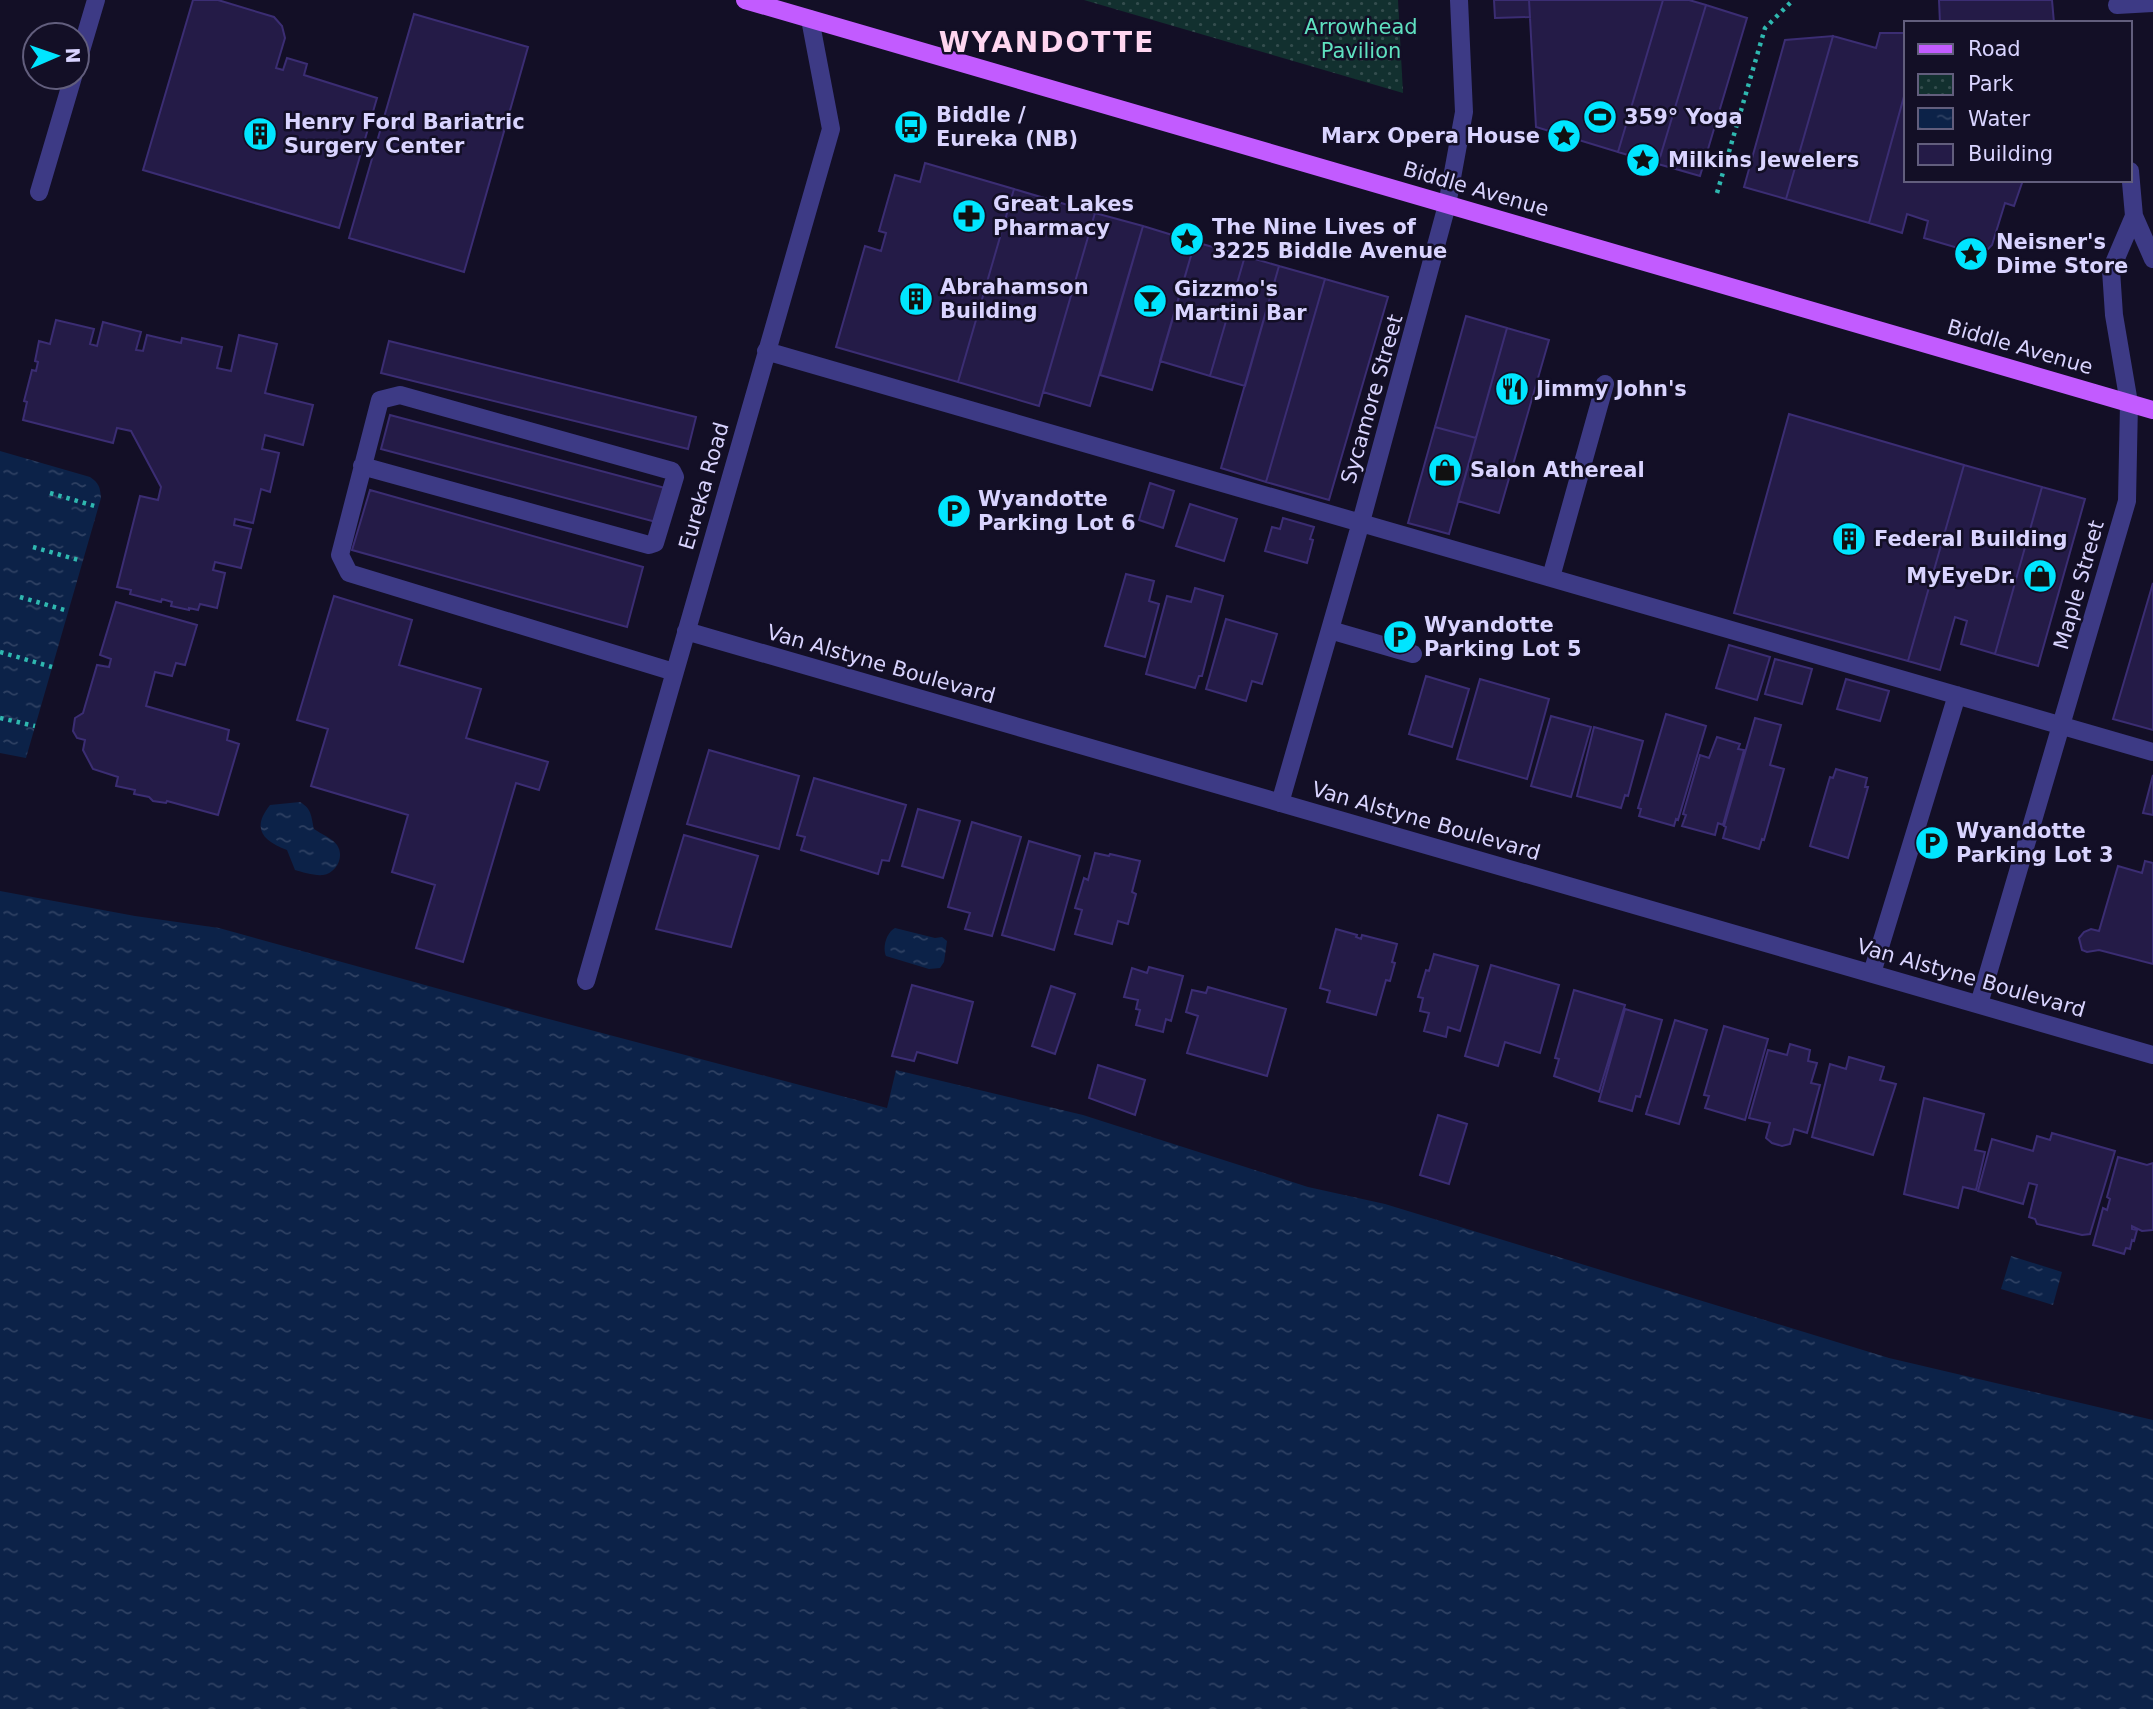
<svg xmlns="http://www.w3.org/2000/svg" width="2153" height="1709" font-family="'DejaVu Sans',sans-serif">
  <style>
    .park { fill: url(#park-dots) }
    .water { fill: url(#water-ripples) }
    .building { fill: #241b47; stroke: #3b2d73; stroke-width: 2 }
    .lines { fill: none; stroke-linecap: round; stroke-linejoin: round }
    .path { stroke: #2fb8b0; stroke-width: 4.5; stroke-dasharray: 3.5 5; stroke-linecap: butt }
    .minor { stroke: #3d3a85; stroke-width: 18 }
    .major { stroke: #c25bff; stroke-width: 18 }
    .labels { text-anchor: middle; dominant-baseline: central; stroke-width: 5; stroke-linejoin: round; paint-order: stroke }
    .park-label { font-size: 21px; fill: #5fe0c0; stroke: #130f26 }
    .poi-label { font-size: 21px; font-weight: bold; fill: #d9d4ff; stroke: #130f26; text-anchor: start }
    .street-label { font-size: 21px; fill: #d9d4ff; stroke: #130f26 }
    .district-label { font-size: 28px; font-weight: bold; letter-spacing: 2px; fill: #ffd6f0; stroke: #130f26 }
  </style>
  <defs>
    <pattern id="park-dots" width="8" height="8" patternUnits="userSpaceOnUse" patternTransform="scale(1.75)"><rect width="8" height="8" fill="#12302f"/><path d="M2 2h.1M6 6h.1" fill="none" stroke="#344d4e" stroke-width="1.8" stroke-linecap="round"/></pattern>
    <pattern id="water-ripples" width="26" height="14" patternUnits="userSpaceOnUse" patternTransform="scale(1.75)"><rect width="26" height="14" fill="#0c2248"/><path d="M2 4q2-2 4 0t4 0M15 11q2-2 4 0t4 0" fill="none" stroke="#2f4163"/></pattern>
  </defs>
  <rect width="100%" height="100%" fill="#130f26"/>
  <path class="park" d="M1084,0H1398L1403,93Z"/>
  <path class="water" d="M0,451L90,477C99,483 100,487 101,498L26,758L0,753Z
    M300,802C312,809 311,816 314,829C321,834 332,838 337,845C345,857 336,873 323,875C315,876 302,872 295,870L287,850C263,841 251,829 270,805Z
    M0,891L135,916L219,928L526,1013L887,1108L896,1070L1083,1115L1308,1187L1385,1204L1889,1358L2153,1420V1709H0Z
    M895,928L935,938L942,937L947,941L944,962L940,968L929,969L886,956C882,947 887,932 895,928Z
    M2011,1256L2062,1272L2053,1305L2001,1289Z"/>
  <path class="building" d="M193,0H218L274,17L282,26L285,38L276,68L283,70L287,58L307,64L304,75L377,98L339,228L143,170Z
    M1494,0H1529L1530,17L1495,18Z
    M1529,0H1663L1618,152L1536,127Z
    M1663,0H1689L1706,5L1658,164L1618,152Z
    M1939,0H2052L2054,23H1940Z
    M1706,5L1747,18L1700,176L1658,164Z
    M414,14L528,47L464,272L349,238Z
    M1880,33H1906V89L1869,223L1786,199L1833,36L1876,48Z
    M1833,36L1786,199L1744,187L1785,40Z
    M1906,89V180H2023L2014,206L2005,203L1992,245L1986,251L1975,253L1924,238L1928,221L1907,214L1902,233L1869,223Z
    M925,163L1014,189L958,382L836,347L865,246L881,251L886,233L879,231L895,175L920,182Z
    M1014,189L1095,213L1039,406L958,382Z
    M1095,213L1143,226L1090,406L1043,392Z
    M1143,226L1195,242L1152,390L1100,375Z
    M1195,242L1245,256L1210,376L1160,361Z
    M1245,256L1279,266L1245,386L1210,376Z
    M1279,266L1325,279L1266,482L1221,468Z
    M1325,279L1388,297L1329,500L1266,482Z
    M1466,316L1507,328L1476,438L1435,427Z
    M56,320L94,329L90,344L97,346L103,322L141,332L136,350L143,351L147,335L181,343L182,338L222,347L217,368L231,371L239,335L277,344L265,393L313,405L303,445L265,435L262,449L279,453L270,492L261,489L253,523L235,519L234,525L251,529L241,568L215,562L213,570L225,573L217,608L200,604L198,610L189,608V610L171,606L172,602L162,599L161,602L130,594L131,590L117,587L140,496L158,500L161,487L131,431L117,428L113,443L23,420L27,402L24,401L32,370L36,371L38,362L35,361L39,341L50,344Z
    M1507,328L1549,340L1499,513L1458,501Z
    M389,341L696,417L688,449L381,373Z
    M1789,414L1964,465L1908,661L1734,613Z
    M390,415L665,488L656,522L381,449Z
    M1435,427L1476,438L1449,534L1408,523Z
    M1964,465L2042,487L1995,654L1961,644L1967,621L1955,617L1940,670L1908,661Z
    M1150,483L1174,491L1163,528L1139,520Z
    M2042,487L2085,499L2038,666L1995,654Z
    M370,490L643,567L627,627L352,550Z
    M1190,504L1237,519L1224,561L1176,546Z
    M1283,518L1314,527L1310,539L1313,540L1307,563L1265,551L1272,527L1280,529Z
    M1126,574L1154,581L1149,601L1159,604L1145,657L1105,646Z
    M2153,583V730L2113,719Z
    M1195,588L1223,596L1202,676H1199L1195,688L1146,674L1167,596L1191,602Z
    M334,596L412,620L399,665L481,689L466,738L548,762L539,790L516,783L463,962L416,948L435,885L392,872L408,815L311,786L328,729L297,720Z
    M116,602L197,625L185,665L176,663L172,676L155,672L146,706L229,730L227,740L239,744L218,815L167,801L166,803L153,801L149,797L134,794L135,790L116,786L118,777L93,769L83,750L85,740L77,738L73,731L75,718L83,713L97,665L109,667L111,659L100,655Z
    M1226,619L1277,634L1262,684L1252,681L1246,701L1206,689Z
    M1729,645L1770,657L1757,700L1716,688Z
    M1775,659L1812,669L1802,704L1765,694Z
    M1426,676L1469,689L1452,747L1409,734Z
    M1480,679L1549,699L1527,779L1457,759Z
    M1846,679L1889,691L1880,721L1837,709Z
    M1666,714L1706,726L1678,820L1676,819L1674,826L1639,816L1641,809L1638,808Z
    M1551,716L1591,727L1571,797L1531,786Z
    M1755,718L1781,725L1770,765L1784,769L1764,840L1762,839L1759,849L1723,838L1726,827L1724,826Z
    M1594,727L1643,741L1628,796L1625,795L1621,808L1577,796Z
    M1717,737L1740,744L1738,749L1744,750L1723,825L1718,823L1715,835L1682,826L1686,815L1683,814L1700,755L1709,758Z
    M709,750L799,776L779,849L687,824Z
    M1836,769L1867,778L1865,787H1868L1848,858L1810,846L1830,777L1833,778Z
    M2153,775V815L2143,813Z
    M814,778L906,805L889,861L882,860L878,874L801,850L805,837L797,835Z
    M918,809L960,821L943,878L902,866Z
    M972,822L1021,837L992,936L965,929L970,913L948,907Z
    M684,835L758,856L731,947L656,929Z
    M1029,841L1080,856L1054,950L1002,935Z
    M1095,853L1109,856L1110,854L1140,861L1132,892L1136,894L1128,924L1118,921L1112,944L1075,934L1082,910L1075,908L1084,878L1088,880Z
    M2145,861L2153,863V964L2099,950L2087,952L2082,950L2079,938L2084,932L2091,929L2099,931L2118,866L2142,873Z
    M1336,929L1357,935L1356,937L1361,939L1362,935L1397,944L1392,962L1395,963L1390,981L1386,980L1376,1015L1327,1002L1330,991L1320,988Z
    M1434,954L1478,966L1460,1031L1448,1027L1446,1037L1424,1031L1429,1013L1420,1011L1423,998L1418,997L1426,970L1429,971Z
    M1491,965L1559,985L1540,1053L1505,1042L1498,1066L1465,1056Z
    M1149,967L1183,976L1171,1021L1166,1019L1163,1032L1136,1025L1140,1010L1136,1009L1138,1000L1124,997L1132,968L1147,973Z
    M912,985L973,1002L957,1063L917,1052L914,1061L892,1056Z
    M1051,986L1075,994L1055,1054L1032,1046Z
    M1208,987L1286,1009L1267,1076L1187,1053L1198,1016L1186,1012L1192,990L1206,993Z
    M1574,990L1625,1005L1599,1092L1554,1076L1559,1059L1555,1058Z
    M1625,1009L1662,1020L1640,1097L1636,1096L1632,1111L1599,1101Z
    M1675,1020L1707,1030L1679,1124L1646,1114Z
    M1724,1026L1768,1039L1745,1120L1705,1108L1709,1096L1704,1095Z
    M1790,1044L1810,1050L1808,1061L1817,1063L1811,1083L1820,1085L1807,1133L1794,1129L1790,1144L1782,1146L1772,1143L1766,1138L1770,1123L1749,1118L1768,1050L1787,1055Z
    M1849,1057L1884,1067L1880,1080L1896,1084L1873,1155L1812,1137L1830,1064L1846,1069Z
    M1098,1065L1145,1080L1135,1115L1089,1098Z
    M1924,1098L1984,1114L1975,1150L1985,1152L1976,1190L1963,1187L1958,1208L1904,1194Z
    M1438,1115L1467,1124L1449,1184L1420,1175Z
    M2052,1133L2115,1151L2090,1234L2082,1235L2037,1224L2035,1219L2029,1217L2037,1185L2029,1183L2023,1204L1978,1191L1992,1139L2033,1151L2037,1136L2050,1140Z
    M2118,1157L2147,1165L2153,1163V1230L2142,1231L2132,1226V1229L2137,1230L2134,1241L2132,1240L2130,1249L2126,1248L2124,1254L2093,1245L2103,1208L2107,1210L2110,1199L2107,1197Z"/>
  <g class="lines">
    <path class="path" d="M1717,193L1765,28L1793,0
      M50,493L98,507
      M33,547L82,561
      M20,597L68,611
      M0,652L52,667
      M0,718L35,726"/>
    <path class="minor" d="M2117,5L2153,3
      M77,64L96,0
      M39,192L73,77
      M2134,216L2153,259
      M766,351L2153,752
      M362,466L649,545L655,543L675,477L672,471L400,395L380,400L340,555L349,573L674,672
      M1551,577L1605,384
      M1330,630L1413,654
      M686,631L2153,1055
      M1280,803L1361,522L1447,205L1464,112L1459,0
      M1872,973L1957,695
      M586,981L831,129L810,19
      M1979,1004L2127,501L2129,403L2114,315L2111,270L2134,216L2130,171"/>
    <path class="major" d="M745,0L2153,410"/>
  </g>
  <defs>
    <g id="stadium-disc" transform="scale(1.75)"><circle r="9.5" fill="#00e5ff" stroke="#130f26"/><path d="M0-5a6.5 5 0 1 0 0 10a6.5 5 0 1 0 0-10ZM-3.5-1.8h7v3.6h-7Z" fill="#111"/></g>
    <g id="bus-disc" transform="scale(1.75)"><circle r="9.5" fill="#00e5ff" stroke="#130f26"/><path d="M-5-6H5V4H4V6H2V4H-2V6H-4V4H-5ZM-3.5-4V0h7V-4ZM-3.5 1.2v1.5H-2V1.2ZM2 1.2v1.5H3.5V1.2Z" fill="#111"/></g>
    <g id="building-disc" transform="scale(1.75)"><circle r="9.5" fill="#00e5ff" stroke="#130f26"/><path d="M-4-6H4V6H1V3H-1V6H-4ZM-2.5-4.3h1.7v1.8h-1.7ZM.8-4.3h1.7v1.8H.8ZM-2.5-1h1.7V.8h-1.7ZM.8-1h1.7V.8H.8Z" fill="#111"/></g>
    <g id="sight-disc" transform="scale(1.75)"><circle r="9.5" fill="#00e5ff" stroke="#130f26"/><path d="M0-6L1.8-2.2L6-1.7L2.9 1.2L3.7 5.4L0 3.3L-3.7 5.4L-2.9 1.2L-6-1.7L-1.8-2.2Z" fill="#111"/></g>
    <g id="pharmacy-disc" transform="scale(1.75)"><circle r="9.5" fill="#00e5ff" stroke="#130f26"/><path d="M-2-6h4v4h4v4h-4v4h-4v-4h-4v-4h4Z" fill="#111"/></g>
    <g id="bar-disc" transform="scale(1.75)"><circle r="9.5" fill="#00e5ff" stroke="#130f26"/><path d="M-6-5H6L.8 .8V4.5H3.5V6h-7V4.5H-.8V.8Z" fill="#111"/></g>
    <g id="restaurant-disc" transform="scale(1.75)"><circle r="9.5" fill="#00e5ff" stroke="#130f26"/><path d="M-5-6h1v4h1v-4h1v4h1v-4h1v5L-1.5 .5V6h-2V.5L-5-1ZM5-6V6H3V1.5H1.5Q1.5-4 5-6Z" fill="#111"/></g>
    <g id="shop-disc" transform="scale(1.75)"><circle r="9.5" fill="#00e5ff" stroke="#130f26"/><path d="M-5-2.5h2.3a2.7 3.5 0 0 1 5.4 0H5L5.5 6h-11ZM-1.5-2.5h3a1.5 2.3 0 0 0-3 0Z" fill="#111"/></g>
    <g id="parking-disc" transform="scale(1.75)"><circle r="9.5" fill="#00e5ff" stroke="#130f26"/><path d="M-3.5-5.5H1a3.5 3.5 0 0 1 0 7H-1V5.5H-3.5ZM-1-3.4V-.6H.8a1.4 1.4 0 0 0 0-2.8Z" fill="#111"/></g>
  </defs>
  <g fill-rule="evenodd">
    <use href="#stadium-disc" x="1600" y="117"/>
    <use href="#bus-disc" x="911" y="127"/>
    <use href="#building-disc" x="260" y="134"/>
    <use href="#sight-disc" x="1564" y="136"/>
    <use href="#sight-disc" x="1643" y="160"/>
    <use href="#pharmacy-disc" x="969" y="216"/>
    <use href="#sight-disc" x="1187" y="239"/>
    <use href="#sight-disc" x="1971" y="254"/>
    <use href="#building-disc" x="916" y="299"/>
    <use href="#bar-disc" x="1150" y="301"/>
    <use href="#restaurant-disc" x="1512" y="389"/>
    <use href="#shop-disc" x="1445" y="470"/>
    <use href="#parking-disc" x="954" y="511"/>
    <use href="#building-disc" x="1849" y="539"/>
    <use href="#shop-disc" x="2040" y="576"/>
    <use href="#parking-disc" x="1400" y="637"/>
    <use href="#parking-disc" x="1932" y="843"/>
  </g>
  <g class="labels">
    <g class="park-label">
      <text x="1361" y="27">Arrowhead<tspan x="1361" dy="24">Pavilion</tspan></text>
    </g>
    <g class="poi-label">
      <text x="936" y="115">Biddle /<tspan x="936" dy="24">Eureka (NB)</tspan></text>
      <text x="1624" y="117">359° Yoga</text>
      <text x="284" y="122">Henry Ford Bariatric<tspan x="284" dy="24">Surgery Center</tspan></text>
      <text x="1540" y="136" text-anchor="end">Marx Opera House</text>
      <text x="1668" y="160">Milkins Jewelers</text>
      <text x="993" y="204">Great Lakes<tspan x="993" dy="24">Pharmacy</tspan></text>
      <text x="1212" y="227">The Nine Lives of<tspan x="1212" dy="24">3225 Biddle Avenue</tspan></text>
      <text x="1996" y="242">Neisner's<tspan x="1996" dy="24">Dime Store</tspan></text>
      <text x="940" y="287">Abrahamson<tspan x="940" dy="24">Building</tspan></text>
      <text x="1174" y="289">Gizzmo's<tspan x="1174" dy="24">Martini Bar</tspan></text>
      <text x="1536" y="389">Jimmy John's</text>
      <text x="1470" y="470">Salon Athereal</text>
      <text x="978" y="499">Wyandotte<tspan x="978" dy="24">Parking Lot 6</tspan></text>
      <text x="1874" y="539">Federal Building</text>
      <text x="2016" y="576" text-anchor="end">MyEyeDr.</text>
      <text x="1424" y="625">Wyandotte<tspan x="1424" dy="24">Parking Lot 5</tspan></text>
      <text x="1956" y="831">Wyandotte<tspan x="1956" dy="24">Parking Lot 3</tspan></text>
    </g>
    <g class="street-label">
      <text transform="translate(1476 189) rotate(16)">Biddle Avenue</text>
      <text transform="translate(2020 347) rotate(16)">Biddle Avenue</text>
      <text transform="translate(1372 399) rotate(-74)">Sycamore Street</text>
      <text transform="translate(704 486) rotate(-74)">Eureka Road</text>
      <text transform="translate(2079 585) rotate(-74)">Maple Street</text>
      <text transform="translate(881 664) rotate(16)">Van Alstyne Boulevard</text>
      <text transform="translate(1426 821) rotate(16)">Van Alstyne Boulevard</text>
      <text transform="translate(1971 978) rotate(16)">Van Alstyne Boulevard</text>
    </g>
    <g class="district-label">
      <text x="1047" y="42">WYANDOTTE</text>
    </g>
  </g>
  <rect x="1904" y="21" width="228" height="161" fill="#130f26" stroke="#625e7d" stroke-width="2"/>
  <rect x="1918" y="44" width="35" height="10" fill="#c25bff" stroke="#625e7d" stroke-width="2"/>
  <text x="1968" y="56" font-size="21" fill="#d9d4ff">Road</text>
  <rect x="1918" y="74" width="35" height="21" fill="url(#park-dots)" stroke="#625e7d" stroke-width="2"/>
  <text x="1968" y="91" font-size="21" fill="#d9d4ff">Park</text>
  <rect x="1918" y="108" width="35" height="21" fill="url(#water-ripples)" stroke="#625e7d" stroke-width="2"/>
  <text x="1968" y="126" font-size="21" fill="#d9d4ff">Water</text>
  <rect x="1918" y="144" width="35" height="21" fill="#241b47" stroke="#625e7d" stroke-width="2"/>
  <text x="1968" y="161" font-size="21" fill="#d9d4ff">Building</text>
  <g transform="translate(56 56) rotate(88)"><circle r="33" fill="#130f26" stroke="#625e7d" stroke-width="2"/>
  <path d="M0-5L12 26L0 18L-12 26Z" fill="#00e5ff"/>
  <text y="-10" font-size="19" font-weight="bold" text-anchor="middle" fill="#d9d4ff">N</text>
  </g>
</svg>
